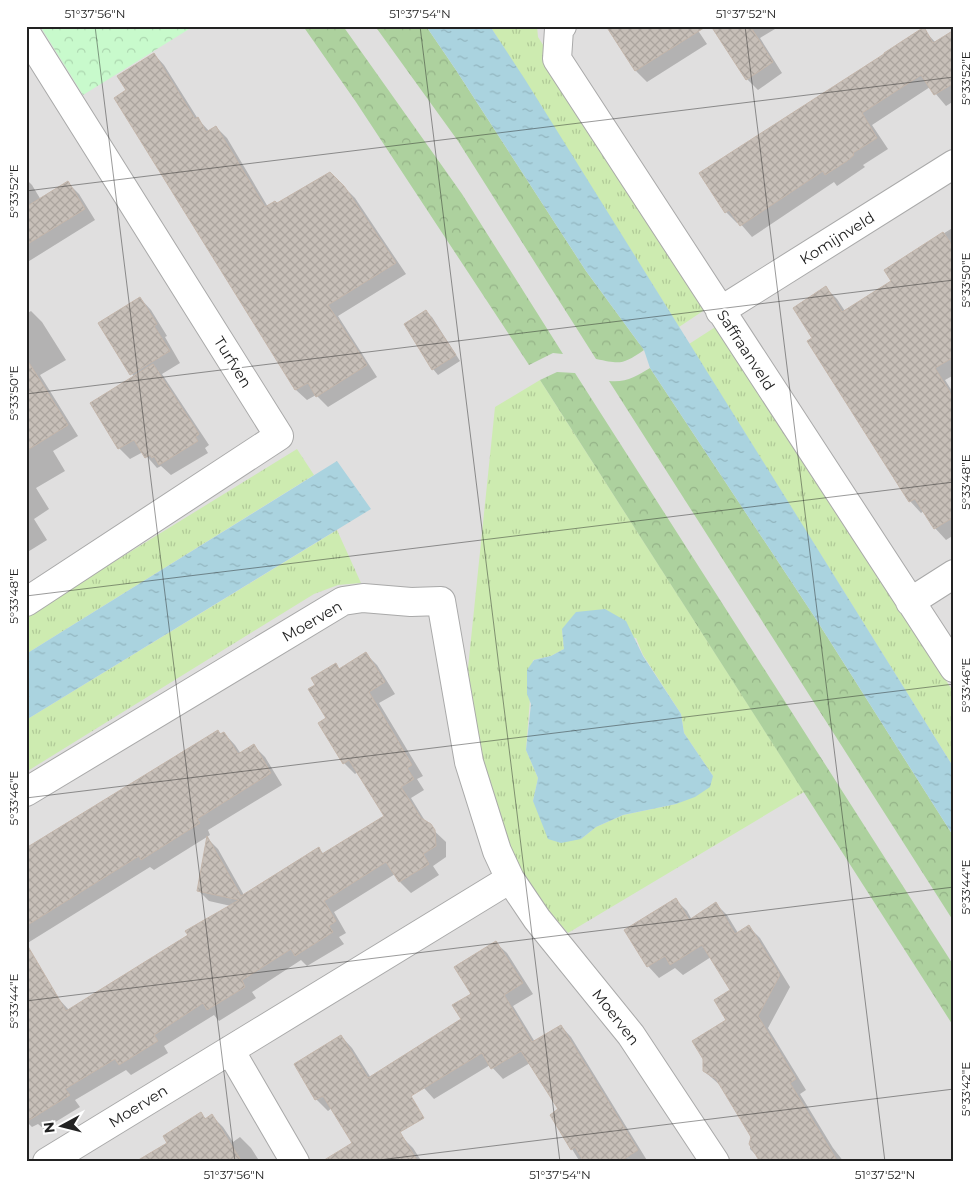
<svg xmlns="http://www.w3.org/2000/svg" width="980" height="1188" font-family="Montserrat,sans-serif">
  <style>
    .residential { fill: #e0dfdf }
    .grass { fill: url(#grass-tufts); fill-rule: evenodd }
    .forest { fill: url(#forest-crowns) }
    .park { fill: url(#park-crowns) }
    .water { fill: url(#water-ripples) }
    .shadow { fill: #0003 }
    .building { fill: url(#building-cross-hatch); stroke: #c4b6ab }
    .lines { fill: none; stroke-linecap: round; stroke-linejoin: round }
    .minor-casing { stroke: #a9a9a9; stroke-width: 30 }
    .minor { stroke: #fff; stroke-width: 28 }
    .ticks { fill: none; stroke: #222; stroke-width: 1; stroke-opacity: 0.45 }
    .labels { text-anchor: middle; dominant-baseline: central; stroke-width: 4.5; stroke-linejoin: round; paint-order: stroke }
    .street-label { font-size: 15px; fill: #222; stroke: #fff }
    .neatline { fill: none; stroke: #222; stroke-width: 2 }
    .ticks-label { font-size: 12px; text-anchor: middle; fill: #222 }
  </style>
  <defs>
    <pattern id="grass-tufts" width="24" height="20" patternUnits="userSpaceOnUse" patternTransform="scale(1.25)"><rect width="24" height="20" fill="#cdebb0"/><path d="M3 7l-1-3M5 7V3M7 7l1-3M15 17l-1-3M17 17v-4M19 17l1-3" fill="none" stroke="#b0c997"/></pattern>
    <pattern id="forest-crowns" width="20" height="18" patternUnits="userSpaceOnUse" patternTransform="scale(1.25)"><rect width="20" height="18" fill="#add19e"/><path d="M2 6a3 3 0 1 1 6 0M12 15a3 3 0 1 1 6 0" fill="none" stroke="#95b388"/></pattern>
    <pattern id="park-crowns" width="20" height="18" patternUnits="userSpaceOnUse" patternTransform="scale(1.25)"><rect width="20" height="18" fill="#c8facc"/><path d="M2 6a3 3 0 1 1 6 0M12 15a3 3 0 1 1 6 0" fill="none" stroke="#acd6af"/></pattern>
    <pattern id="water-ripples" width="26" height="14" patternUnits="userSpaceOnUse" patternTransform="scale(1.25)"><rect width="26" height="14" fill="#aad3df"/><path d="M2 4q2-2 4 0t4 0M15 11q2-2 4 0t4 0" fill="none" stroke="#92b5bf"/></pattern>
    <pattern id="building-cross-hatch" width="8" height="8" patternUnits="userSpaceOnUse" patternTransform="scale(1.25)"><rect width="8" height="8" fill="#c7bfb8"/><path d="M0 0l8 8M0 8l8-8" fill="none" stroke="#aba49e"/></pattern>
  </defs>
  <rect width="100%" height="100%" fill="#f2efe9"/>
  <path class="residential" d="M26,26H954V1162H26Z"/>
  <path class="grass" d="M490,26H537L538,37L709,307L679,327Z
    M720,324L954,693V768L689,344Z
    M540,380L804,792L568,933L534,894L511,854L478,747L468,668L495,407ZM562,629L636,638L643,655L681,714L684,733L713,776L676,804L623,815L596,827L581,839L533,801L538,778L526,750L533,660L551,656L564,649Z
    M297,449L314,475L26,654V616Z
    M337,530L361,583L338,585L314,594L26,772V720Z"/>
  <path class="forest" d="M303,26H343L462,194L563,354L553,353L529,365L356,102Z
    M375,26H426L456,70L586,271L644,350C622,365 621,364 596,359L458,141Z
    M650,368L814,616L954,837V922L609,381C626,383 637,376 650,368Z
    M557,372L575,373L954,966V1027L540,380Z"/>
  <path class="park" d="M40,26H194L83,95Z"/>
  <path class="water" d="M426,26H490L526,81L954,768V837L814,616L650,368L644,350L586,271L456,70Z
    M337,461L371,509L26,720V654Z
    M605,609L626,621L643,656L681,714L684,733L713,776L710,787L695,797L676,804L623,815L596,827L581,839L561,843L548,839L533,801L538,778L526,750L531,704L527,694V670L534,660L551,656L564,649L562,629L576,612Z"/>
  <path class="shadow" d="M608,26H695L707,44L647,82L636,71Z
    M713,26H780L760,38L782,73L758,90L747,79Z
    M923,29L936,43L954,32V101L946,106L930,87L872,125L888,149L863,165L865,167L837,186L834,182L752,237L739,222L737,223L726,212L701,173Z
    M154,54L164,65L198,119L209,131L216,127L227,138L268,207L277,205L330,173L355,198L406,274L338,316L377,377L328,407L316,395L307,400L296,390L116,98L128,91Z
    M26,179L32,185L41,200L68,183L79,194L95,220L26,263Z
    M954,227V375L945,380L954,394V535L946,540L935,528L924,511L921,513L910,501L809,342L814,338L826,288L837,299L845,311L893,282L886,270Z
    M140,298L151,310L167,336L165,337L180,363L162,374L209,445L205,448L208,453L171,475L161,466L157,468L143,452L130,459L119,448L91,404L134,377L100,323Z
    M31,311L42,322L66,360L40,375L78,436L53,451L65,471L36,488L49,509L34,519L47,540L26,553V314Z
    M426,312L432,317L460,361L438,375L433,369Z
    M366,654L377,665L395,694L379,703L423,776L417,779L424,790L411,798L427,824L446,842V857L433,866L439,875L411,893L400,882L395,874L334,912L346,933L339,937L344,944L307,966L301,960L252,992L256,998L219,1021L214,1015L164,1046L168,1053L131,1075L126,1070L75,1100L80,1107L44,1129L38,1124L32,1127L26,1121L56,996L69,1010L189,936L231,906L209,901L198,890L208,839L218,849L244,895L319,849L324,854L385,816L358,772L355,774L344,763L316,685L335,665L341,670Z
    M224,733L235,745L241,754L254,746L265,757L282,785L208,830L210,835L154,870L150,867L26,944V850Z
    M676,900L687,911L692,920L716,904L727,915L738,933L749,927L760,938L790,987L768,1028L806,1090L800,1094L833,1148L844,1162H769L761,1160L750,1149L752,1136L721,1086L704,1071L728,1020L732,990L711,957L683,975L675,968L659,978L648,966Z
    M496,943L507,953L533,994L513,1006L535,1042L561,1026L571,1037L648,1162H580L551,1115L560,1110L530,1063L503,1079L490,1065L434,1099L424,1088L404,1056L463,1019Z
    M341,1036L352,1048L388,1105L332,1108L328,1111L316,1099Z
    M201,1114L206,1119L212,1116L223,1127L233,1142L240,1137L251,1148L260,1162H138L169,1143Z
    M402,1137L413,1148L422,1162H362Z"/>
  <path class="building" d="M606,26H707L635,71Z
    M711,26H750L773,62L746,80Z
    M924,27L933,43L954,30V83L934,95L921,75L862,113L877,138L853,153L854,155L847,161L825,175L823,171L740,226L729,210L725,213L699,173L884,54V53Z
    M154,53L195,119L198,117L206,132L216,126L265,207L275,201L277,203L330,172L344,186L396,263L328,305L367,365L316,397L308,383L295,390L114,98L126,90L117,76Z
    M68,181L85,209L26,245V207Z
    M943,232L954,248V357L935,368L954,399V517L934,529L915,499L909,502L881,458L807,341L812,338L793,308L826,286L842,312L891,281L884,270Z
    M140,297L157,324L154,326L170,351L130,375L98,323Z
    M426,310L456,355L432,370L404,324Z
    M26,358L68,425L26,451Z
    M153,364L199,434L195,437L198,441L159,465L154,456L152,458L150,455L145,458L134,440L118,449L90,403Z
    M366,652L385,682L369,692L412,765L407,768L414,779L401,787L421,818L431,824L435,830L436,846L423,854L429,864L399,882L386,862L324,901L336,921L329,926L333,932L295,956L291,949L242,980L245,987L207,1010L203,1003L154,1035L158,1041L119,1065L115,1059L65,1089L70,1095L26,1122V943L66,1011L188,935L185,931L239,900L197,891L207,836L241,896L319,847L322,854L384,816L349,760L343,764L318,723L326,718L308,689L315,685L311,678L336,663L339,669Z
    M218,730L220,734L224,732L238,754L254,744L271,773L197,819L200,823L141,860L139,856L26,926V848Z
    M676,898L689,920L716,902L735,934L749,925L780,975L758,1016L796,1079L790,1083L838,1162H760L749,1144L751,1137L716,1079L703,1071V1059L692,1041L726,1020L714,1000L730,990L702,945L670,965L665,956L647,967L624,930Z
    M496,941L523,983L504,995L532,1042L561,1025L638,1150L619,1162H584L575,1147L571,1150L550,1115L558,1109L521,1051L491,1069L482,1053L411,1096L424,1118L400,1132L418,1162H321L352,1143L323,1096L315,1100L294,1064L341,1035L368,1078L461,1019L452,1005L471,994L454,967Z
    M201,1112L205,1119L212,1114L242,1162H135L167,1143L163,1136Z"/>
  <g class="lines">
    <g class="minor-casing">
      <path id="minor" d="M562,26L559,29L557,59L954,668
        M26,33L279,436L26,602
        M720,311L954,164
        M910,602L954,574
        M26,792L343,601L363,598L411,602L441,601L469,762L497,851L510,879L537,919L631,1035L715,1162
        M230,1050L295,1162
        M47,1162L510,879"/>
    </g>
    <use href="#minor" class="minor"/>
  </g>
  <path class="ticks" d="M95,26L235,1162M420,26L560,1162M745,26L885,1162M26,191L954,77M26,394L954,280M26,596L954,482M26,798L954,684M26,1001L954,887M363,1162L954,1089"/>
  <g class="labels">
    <g class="street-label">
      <text transform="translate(837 238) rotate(-32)">Komijnveld</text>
      <text transform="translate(746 350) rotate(57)">Saffraanveld</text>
      <text transform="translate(233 362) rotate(58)">Turfven</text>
      <text transform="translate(312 621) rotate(-30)">Moerven</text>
      <text transform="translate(616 1017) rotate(52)">Moerven</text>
      <text transform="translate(138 1106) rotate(-32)">Moerven</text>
    </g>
  </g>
  <rect width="980" height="1188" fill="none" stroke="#ffffff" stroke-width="55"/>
  <g transform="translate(62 1126) rotate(263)" stroke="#ffffff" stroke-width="4" paint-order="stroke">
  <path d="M0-4L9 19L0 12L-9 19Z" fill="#222222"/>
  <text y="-8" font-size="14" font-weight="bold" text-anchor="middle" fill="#222222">N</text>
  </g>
  <rect x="28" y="28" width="924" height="1132" class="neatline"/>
  <g class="ticks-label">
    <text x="95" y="18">51°37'56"N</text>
    <text x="420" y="18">51°37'54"N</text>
    <text x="746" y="18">51°37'52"N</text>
    <text transform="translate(966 78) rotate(-90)" y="4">5°33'52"E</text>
    <text transform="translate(14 191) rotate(-90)" y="4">5°33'52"E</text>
    <text transform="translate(966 280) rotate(-90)" y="4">5°33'50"E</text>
    <text transform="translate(14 393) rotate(-90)" y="4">5°33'50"E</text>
    <text transform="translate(966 482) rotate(-90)" y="4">5°33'48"E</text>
    <text transform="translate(14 596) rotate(-90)" y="4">5°33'48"E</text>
    <text transform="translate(966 685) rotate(-90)" y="4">5°33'46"E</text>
    <text transform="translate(14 798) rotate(-90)" y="4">5°33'46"E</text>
    <text transform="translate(966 887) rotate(-90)" y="4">5°33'44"E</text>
    <text transform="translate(14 1001) rotate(-90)" y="4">5°33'44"E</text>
    <text transform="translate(966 1089) rotate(-90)" y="4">5°33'42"E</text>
    <text x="234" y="1179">51°37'56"N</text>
    <text x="560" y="1179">51°37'54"N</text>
    <text x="885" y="1179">51°37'52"N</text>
  </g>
</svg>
